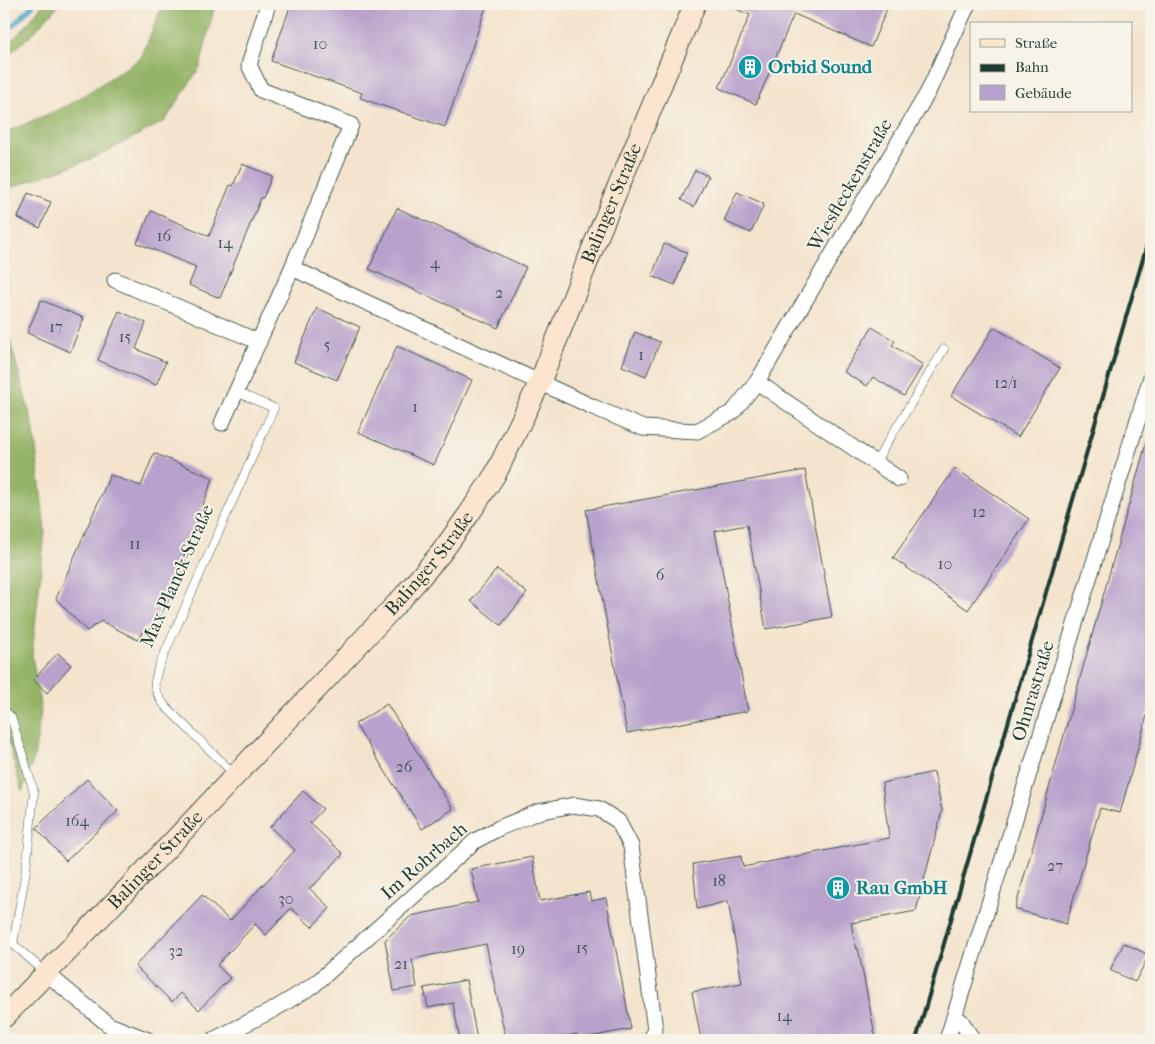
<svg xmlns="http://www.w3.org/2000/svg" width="1155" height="1044" font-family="'IM FELL French Canon',serif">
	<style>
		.forest { fill: #95b467; stroke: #5a784e }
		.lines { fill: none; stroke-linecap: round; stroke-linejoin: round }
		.stream { stroke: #4aa8c9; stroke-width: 5 }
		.building { fill: #b8a1cc }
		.lane-casing { stroke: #3f564b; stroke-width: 9 }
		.street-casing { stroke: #3f564b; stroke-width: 17 }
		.secondary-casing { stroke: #3f564b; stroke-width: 23 }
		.lane { stroke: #fff; stroke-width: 8 }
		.street { stroke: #fff; stroke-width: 15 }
		.secondary { stroke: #fbe5cf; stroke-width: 21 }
		.rail { stroke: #1f3d34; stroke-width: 4 }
		.labels { text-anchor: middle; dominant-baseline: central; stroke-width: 4; stroke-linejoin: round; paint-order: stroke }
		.number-label { font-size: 16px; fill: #45565a }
		.culture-label { font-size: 19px; font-weight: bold; fill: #0d838f; stroke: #f7f3e8; text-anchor: start }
		.street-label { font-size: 19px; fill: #1f3d34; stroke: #f7f3e8 }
	</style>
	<rect width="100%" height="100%" fill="#f7f3e8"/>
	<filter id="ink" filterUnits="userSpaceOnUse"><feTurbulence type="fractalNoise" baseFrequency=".02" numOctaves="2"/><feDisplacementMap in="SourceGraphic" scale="10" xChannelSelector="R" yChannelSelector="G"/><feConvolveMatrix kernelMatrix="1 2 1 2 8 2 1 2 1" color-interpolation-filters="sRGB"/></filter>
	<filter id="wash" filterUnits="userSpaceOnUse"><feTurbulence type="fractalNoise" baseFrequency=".0096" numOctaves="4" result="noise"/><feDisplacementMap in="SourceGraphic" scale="20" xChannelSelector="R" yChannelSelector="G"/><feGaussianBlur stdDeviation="1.12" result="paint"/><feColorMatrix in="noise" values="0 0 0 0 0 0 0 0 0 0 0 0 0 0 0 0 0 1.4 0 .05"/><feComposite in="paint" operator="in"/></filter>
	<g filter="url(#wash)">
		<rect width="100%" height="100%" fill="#f4e4cd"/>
		<g class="forest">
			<path d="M43 4H60L33 33 4 59V48L25 27Z"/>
			<path d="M163 4H215L200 67 165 121 94 158 10 188 6 326 34 430 45 531 32 655 41 711 34 758 22 792 4 725V133L69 105 141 58Z"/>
		</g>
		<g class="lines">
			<path class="stream" d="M4 34 34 4"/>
		</g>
		<g id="blocks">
			<g class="building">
				<path d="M291 4H487L445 127 360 98 362 93 271 61Z"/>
				<path d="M724 4H889L871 47 794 14 756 104 719 88 750 15Z"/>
				<path d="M242 164 272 176 263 198H261L220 298 189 285 196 267 137 243 151 211 209 236 230 185 233 186Z"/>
				<path d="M695 170 708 176 694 207 681 200Z"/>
				<path d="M737 192 764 204 751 233 724 221Z"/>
				<path d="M28 193 51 202 40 228 18 218Z"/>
				<path d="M397 208 526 267 498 328 369 269Z"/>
				<path d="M664 244 687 252 675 285 652 276Z"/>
				<path d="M41 300 84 318 70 352 27 333Z"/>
				<path d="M317 308 360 327 337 380 294 362Z"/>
				<path d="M119 311 146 323 136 349 166 362 156 385 98 360Z"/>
				<path d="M872 327 895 341 892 345 923 365 904 396 873 377 867 386 844 372Z"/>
				<path d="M994 327 1060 368 1018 437 951 396Z"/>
				<path d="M635 332 660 342 646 376 622 366Z"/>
				<path d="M397 346 472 380 434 465 358 432Z"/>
				<path d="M1147 440H1151V701L1120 813 1100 808 1066 924 1015 909Z"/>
				<path d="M154 453 213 478 156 632 145 627 138 640 101 621 87 631 56 599 110 475 141 486Z"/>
				<path d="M955 468 1029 519 968 610 893 558Z"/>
				<path d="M805 470 832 617 766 629 747 525 715 531 748 711 627 733 586 510Z"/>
				<path d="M497 569 527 593 501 625 471 601Z"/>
				<path d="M58 653 71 665 47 693 33 680Z"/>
				<path d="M387 704 453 809 422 829 355 724Z"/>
				<path d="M934 772 942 811 916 911 851 923 856 949 858 948 876 1040H708V1038L701 1039 692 992 742 983 728 901 697 909 693 864 741 856 743 867 889 838 882 783Z"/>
				<path d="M87 779 118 811 66 861 36 828Z"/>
				<path d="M303 791 323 809 310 823 343 854 316 883 309 888 330 908 312 927 291 908 266 935 255 924 217 965 230 978 199 1010 181 993 172 1002 135 966 202 895 230 921 295 850 270 827Z"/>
				<path d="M532 857 540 901 589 892 591 901 606 898 631 1029 578 1039 577 1034 544 1040H506L486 944 412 959 417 987 394 991 385 940 411 916 478 902 471 869Z"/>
				<path d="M1124 943 1149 955 1135 982 1110 970Z"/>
				<path d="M466 980 477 1039 460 1040 453 1003 428 1008 424 988Z"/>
			</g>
		</g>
	</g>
	<g filter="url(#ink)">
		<use href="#blocks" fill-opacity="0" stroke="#3f564b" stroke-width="1"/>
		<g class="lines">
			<g class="lane-casing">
				<g id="lane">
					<path d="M875 463 944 349"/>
					<path d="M4 710 11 717 34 792 26 870 13 944"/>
					<path d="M234 774 165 706C153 688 152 687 159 666L274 408 236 392"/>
					<path d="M4 945 13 944 46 973"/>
				</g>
			</g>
			<g class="street-casing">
				<g id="street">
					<path d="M268 4 249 65 261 90 351 125 292 268"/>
					<path d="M115 280 259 342"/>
					<path d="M757 382 899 479"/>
					<path d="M222 423 292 268 593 407 643 428 697 431 733 412 757 382 928 92 968 4"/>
					<path d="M46 973 109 1025 148 1040"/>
					<path d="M954 1017 961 1021 973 1040"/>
					<path d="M213 1040 273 1010 314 985 475 841 499 828 538 812 574 805 599 809 618 821 631 846 655 1030 651 1040"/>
					<path d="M947 1040 1151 377"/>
				</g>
			</g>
			<g class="secondary-casing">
				<g id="secondary">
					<path id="s1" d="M4 1017 170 845 403 597 441 553 469 514 496 473 540 382 594 245 695 4"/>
				</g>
			</g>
			<use href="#lane" class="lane"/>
			<use href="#street" class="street"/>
			<use href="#secondary" class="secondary"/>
			<path class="rail" d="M916 1040 1151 231"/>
		</g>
	</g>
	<defs>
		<g id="building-disc" transform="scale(1.25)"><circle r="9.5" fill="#0f9aa8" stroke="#f7f3e8"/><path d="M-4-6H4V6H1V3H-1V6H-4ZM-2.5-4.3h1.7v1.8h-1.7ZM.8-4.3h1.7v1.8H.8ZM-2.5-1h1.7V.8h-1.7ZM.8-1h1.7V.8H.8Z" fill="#fff"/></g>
	</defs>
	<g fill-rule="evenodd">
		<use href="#building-disc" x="750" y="67"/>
		<use href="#building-disc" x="838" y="888"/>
	</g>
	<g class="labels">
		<g class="number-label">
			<text x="320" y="43">10</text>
			<text x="164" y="235">16</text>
			<text x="225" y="242">14</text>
			<text x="435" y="262">4</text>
			<text x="499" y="292">2</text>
			<text x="56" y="326">17</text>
			<text x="125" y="336">15</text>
			<text x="327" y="344">5</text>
			<text x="641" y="354">1</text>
			<text x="1006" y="382">12/1</text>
			<text x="415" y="406">1</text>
			<text x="979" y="511">12</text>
			<text x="135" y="543">11</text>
			<text x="945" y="563">10</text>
			<text x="660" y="574">6</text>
			<text x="404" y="766">26</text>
			<text x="77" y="820">164</text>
			<text x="1055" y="865">27</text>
			<text x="719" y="880">18</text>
			<text x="286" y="898">30</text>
			<text x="582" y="947">15</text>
			<text x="518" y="948">19</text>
			<text x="176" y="950">32</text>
			<text x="401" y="963">21</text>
			<text x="784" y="1015">14</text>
		</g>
		<g class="culture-label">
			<text x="768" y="67">Orbid Sound</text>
			<text x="856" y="888">Rau GmbH</text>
		</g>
		<g class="street-label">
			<text transform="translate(850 185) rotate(-60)">Wiesfleckenstraße</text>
			<text stroke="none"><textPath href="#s1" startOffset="1028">Balinger Straße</textPath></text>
			<text stroke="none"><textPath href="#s1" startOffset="622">Balinger Straße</textPath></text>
			<text transform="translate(177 576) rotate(-66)">Max-Planck-Straße</text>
			<text transform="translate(1033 691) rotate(-73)">Ohnrastraße</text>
			<text stroke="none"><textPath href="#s1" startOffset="218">Balinger Straße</textPath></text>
			<text transform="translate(424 861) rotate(-41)">Im Rohrbach</text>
		</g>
	</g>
	<rect width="1155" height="1044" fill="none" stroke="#f7f3e8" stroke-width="20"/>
	<rect x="970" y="22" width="162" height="90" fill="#f7f3e8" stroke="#a1aaa0"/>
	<rect x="980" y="39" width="25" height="8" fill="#fbe5cf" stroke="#a1aaa0"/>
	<text x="1015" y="48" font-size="15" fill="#1f3d34">Straße</text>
	<rect x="980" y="64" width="25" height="8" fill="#1f3d34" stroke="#a1aaa0"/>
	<text x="1015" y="72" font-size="15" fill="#1f3d34">Bahn</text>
	<rect x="980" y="85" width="25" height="15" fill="#b8a1cc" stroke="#a1aaa0"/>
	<text x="1015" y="98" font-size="15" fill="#1f3d34">Gebäude</text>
</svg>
